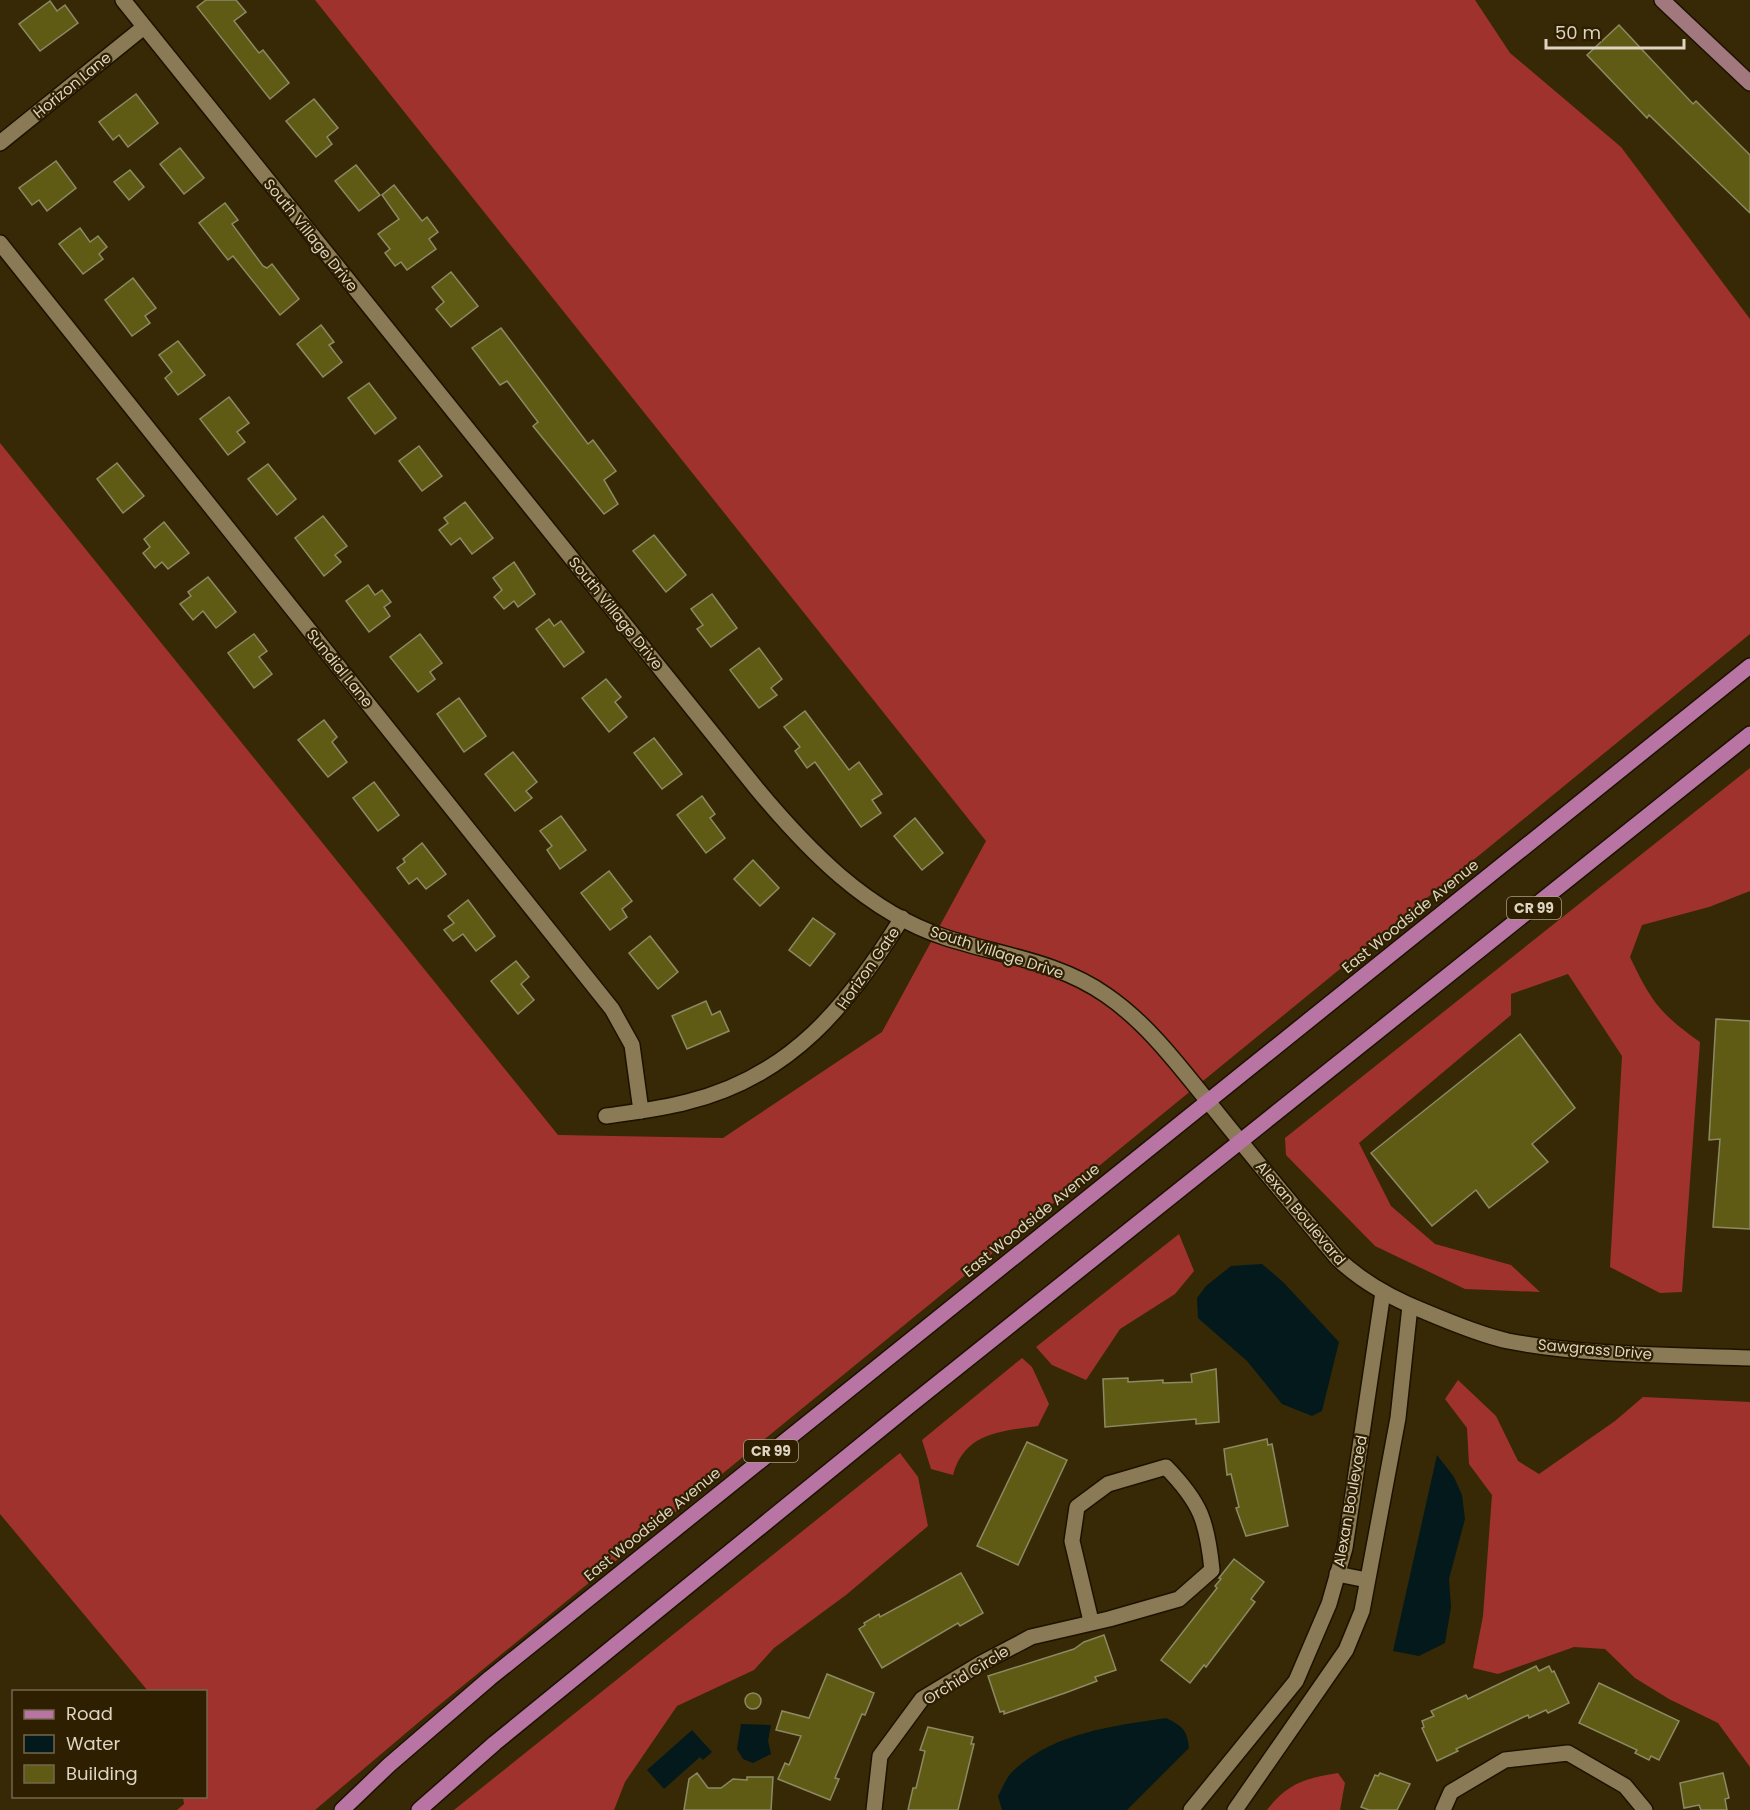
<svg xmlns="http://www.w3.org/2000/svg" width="1750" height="1810" font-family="Poppins,sans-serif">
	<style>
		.forest { fill: #a0322d }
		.water { fill: #03191c }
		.building { fill: #5f5b15; stroke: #8b8a64; stroke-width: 1.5 }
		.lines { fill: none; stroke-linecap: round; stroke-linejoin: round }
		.street-casing { stroke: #1c1200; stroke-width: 18 }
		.secondary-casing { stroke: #1c1200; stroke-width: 18 }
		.primary-casing { stroke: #1c1200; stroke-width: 18 }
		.street { stroke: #8a7a56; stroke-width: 15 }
		.secondary { stroke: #a1787d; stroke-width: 15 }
		.primary { stroke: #b875a4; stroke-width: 15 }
		.labels { text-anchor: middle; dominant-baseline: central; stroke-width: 4.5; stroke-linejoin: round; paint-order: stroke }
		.shield { fill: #2d1f00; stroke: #a89e87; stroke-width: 1.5 }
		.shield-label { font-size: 14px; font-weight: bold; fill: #ddd4c1 }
		.street-label { font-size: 15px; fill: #ddd4c1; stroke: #2d1f00 }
	</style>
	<rect width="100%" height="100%" fill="#372905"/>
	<g class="forest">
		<path d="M315 0H1475L1510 53 1621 147 1750 319V634L432 1711 315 1810H177L184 1804 183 1797 206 1796V1692L148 1691 0 1514V443L558 1135 723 1138 882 1032 986 841Z"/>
		<path d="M1750 768V891L1709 907 1642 925 1630 957C1651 1001 1660 1014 1700 1042L1682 1292 1660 1293 1610 1267 1622 1056 1568 974 1511 994V1015L1359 1143 1391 1206 1435 1244 1511 1265 1540 1292 1465 1289 1375 1246 1286 1155 1285 1138Z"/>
		<path d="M1179 1234 1194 1271 1175 1294 1120 1329 1086 1380 1052 1365 1036 1347Z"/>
		<path d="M1022 1358 1032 1367 1049 1404 1038 1426C1000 1431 964 1433 953 1475L931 1469 922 1440Z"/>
		<path d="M1458 1380 1496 1416 1518 1461 1539 1474 1615 1421 1643 1397 1750 1402V1767L1718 1723 1669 1699 1635 1678 1605 1649 1574 1647 1498 1674 1473 1668 1483 1616 1492 1495 1469 1464 1467 1428 1445 1399Z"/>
		<path d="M900 1453 918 1477 928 1526 846 1595 774 1648 754 1670 677 1706 625 1782 614 1810H454Z"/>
		<path d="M1338 1773 1345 1783 1340 1810H1267C1287 1783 1307 1778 1338 1773Z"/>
	</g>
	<g class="water">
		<path d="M1262 1264 1283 1282 1339 1342 1322 1411 1312 1416 1282 1404 1247 1361 1198 1318 1197 1298 1206 1286 1231 1266Z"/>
		<path d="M1437 1455 1454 1477 1462 1495 1465 1519 1449 1579 1451 1607 1445 1643 1419 1656 1393 1651Z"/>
		<path d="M1166 1718C1182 1726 1187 1729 1189 1748L1127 1810H1002L998 1796C1002 1789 1006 1778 1012 1772 1052 1733 1112 1726 1166 1718Z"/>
		<path d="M741 1724 771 1725 768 1741 771 1754 753 1763 743 1759 737 1749Z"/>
		<path d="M692 1730 712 1752 703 1760 700 1757 664 1789 647 1770Z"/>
	</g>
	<g class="building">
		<path d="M206 0H236L246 12 234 21 259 53 263 50 289 83 270 99 197 7Z"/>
		<path d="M50 1 57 11 65 5 78 23 40 51 19 24Z"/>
		<path d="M1619 25 1693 104 1696 101 1750 155V213L1649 115 1647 118 1587 55Z"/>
		<path d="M136 94 158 123 128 147 119 135 113 140 99 122Z"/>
		<path d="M314 99 338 128 327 137 332 144 316 157 286 121Z"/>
		<path d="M180 148 204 178 184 194 160 164Z"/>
		<path d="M56 161 76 188 47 211 39 200 32 205 19 188Z"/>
		<path d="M356 165 380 195 359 211 335 181Z"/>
		<path d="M130 170 144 187 129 200 114 182Z"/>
		<path d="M394 185 422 221 427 217 438 232 429 239 436 249 407 270 401 262 395 266 385 253 390 249 378 234 399 219 382 195Z"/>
		<path d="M225 203 238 220 232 224 263 266 267 268 272 264 299 299 280 315 233 256 228 260 199 223Z"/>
		<path d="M80 228 90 242 98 236 107 247 99 254 103 259 83 274 59 244Z"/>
		<path d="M451 272 478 306 451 327 436 309 444 302 432 287Z"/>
		<path d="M133 278 156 308 145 316 150 323 132 336 105 300Z"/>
		<path d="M321 325 334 342 329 345 342 362 323 377 297 344Z"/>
		<path d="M501 328 588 444 593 440 616 471 604 480 618 504 604 514 533 426 538 422 507 381 500 385 472 348Z"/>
		<path d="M178 341 205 375 178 395 165 378 172 372 159 355Z"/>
		<path d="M369 383 396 418 375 434 348 398Z"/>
		<path d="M229 397 249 423 237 432 245 442 228 455 200 419Z"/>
		<path d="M419 446 442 476 422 491 399 461Z"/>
		<path d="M117 463 144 496 123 513 97 479Z"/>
		<path d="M268 464 296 499 277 515 248 479Z"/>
		<path d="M465 502 493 538 472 554 460 538 451 545 439 530 448 523 444 518Z"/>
		<path d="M323 516 347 546 335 555 341 562 324 576 295 538Z"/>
		<path d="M164 522 189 553 168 569 162 562 155 568 143 553 150 547 144 539Z"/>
		<path d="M654 535 686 575 666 592 633 551Z"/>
		<path d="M514 562 535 594 518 607 514 601 504 609 494 597 502 590 493 578Z"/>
		<path d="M208 577 236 612 216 628 203 611 193 620 180 604 191 596 188 592Z"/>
		<path d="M368 585 375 595 382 590 391 602 384 607 390 616 369 632 346 601Z"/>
		<path d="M712 594 737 628 711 647 697 629 703 625 691 609Z"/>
		<path d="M549 619 554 626 561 621 584 652 564 667 536 629Z"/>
		<path d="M254 634 267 651 259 657 272 674 254 688 228 653Z"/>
		<path d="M420 634 442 663 430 672 435 679 418 692 390 657Z"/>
		<path d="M759 648 782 679 771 688 777 695 759 708 730 670Z"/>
		<path d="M606 679 621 697 615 702 627 717 609 732 582 698Z"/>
		<path d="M459 698 486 736 464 752 437 714Z"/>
		<path d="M805 711 849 770 859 762 882 794 872 800 881 813 861 827 815 762 807 768 795 751 800 747 784 727Z"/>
		<path d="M324 720 337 737 332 742 347 762 328 777 298 740Z"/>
		<path d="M654 738 682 774 662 789 634 753Z"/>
		<path d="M513 752 537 782 526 791 532 798 515 811 485 774Z"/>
		<path d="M374 782 399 815 378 831 353 798Z"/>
		<path d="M702 796 715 814 710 818 725 838 706 853 677 815Z"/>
		<path d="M561 816 586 850 560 869 547 850 552 846 540 831Z"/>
		<path d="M915 818 943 853 922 870 894 836Z"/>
		<path d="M422 843 446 874 426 889 417 878 409 884 397 868 405 862 403 859Z"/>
		<path d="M753 860 779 888 760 906 734 879Z"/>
		<path d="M609 871 632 901 622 909 627 917 610 930 581 893Z"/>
		<path d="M468 900 495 936 476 951 463 934 453 941 444 930 454 923 448 916Z"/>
		<path d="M813 918 835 934 810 966 789 950Z"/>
		<path d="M650 936 678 972 658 989 629 953Z"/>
		<path d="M516 961 529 977 521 984 534 1000 518 1014 491 981Z"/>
		<path d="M706 1001 712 1015 720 1011 729 1031 687 1049 672 1016Z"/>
		<path d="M1716 1019 1750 1021V1229L1713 1227 1720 1139 1709 1140Z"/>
		<path d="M1520 1034 1575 1108 1532 1144 1548 1162 1489 1208 1476 1190 1432 1226 1371 1153Z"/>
		<path d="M1216 1369 1219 1422 1196 1424V1419L1105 1427 1103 1379 1128 1378V1382L1163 1380V1383L1192 1382 1191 1374Z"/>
		<path d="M1267 1439 1268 1445 1272 1444 1288 1526 1246 1536 1236 1508 1239 1507 1231 1474 1227 1475 1224 1449Z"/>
		<path d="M1027 1442 1067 1460 1018 1565 977 1546Z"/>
		<path d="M1234 1559 1264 1582 1251 1599 1255 1602 1206 1667 1204 1665 1190 1683 1161 1660 1217 1588 1215 1586 1221 1579 1219 1578Z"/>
		<path d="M961 1573 983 1613 960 1626 958 1623 882 1668 859 1629 865 1625 864 1623 879 1614 880 1617Z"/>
		<path d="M1104 1635 1116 1670 1095 1677 1097 1681 1065 1693 1004 1714V1711L1000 1712 988 1676 1074 1649 1084 1642Z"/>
		<path d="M1536 1666 1539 1671 1549 1666 1552 1672 1554 1671 1569 1703 1548 1713 1546 1710 1529 1718 1528 1715 1456 1749 1458 1751 1437 1761 1422 1728 1424 1727 1422 1721 1434 1716 1431 1711 1466 1695 1468 1699Z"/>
		<path d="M827 1674 874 1693 865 1715 862 1714 835 1778 839 1779 830 1800 778 1779 785 1763 789 1765 801 1736 776 1730 782 1711 809 1718Z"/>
		<path d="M1599 1683 1679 1721 1659 1760 1651 1756 1649 1760 1635 1753 1637 1750 1579 1723Z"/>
		<circle cx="753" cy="1701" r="8"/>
		<path d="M928 1727 973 1737 971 1744H974L958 1810H908L913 1788H916L925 1751 920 1750Z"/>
		<path d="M697 1773 708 1788H721L733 1779 747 1780V1777H773L771 1810H684L689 1779Z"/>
		<path d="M1380 1773 1410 1784 1397 1810H1369L1361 1807 1375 1775 1378 1776Z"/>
		<path d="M1723 1773 1729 1798 1725 1799 1727 1810H1701L1699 1805 1684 1808 1680 1783Z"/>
	</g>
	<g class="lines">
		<g class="street-casing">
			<g id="street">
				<path d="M123 0 757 789C807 849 867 912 944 937 998 955 1058 961 1106 995 1150 1025 1182 1070 1215 1110 1255 1160 1296 1209 1337 1258 1363 1283 1393 1299 1426 1312 1452 1323 1481 1335 1508 1341 1587 1356 1670 1355 1750 1358"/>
				<path d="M0 143 144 27"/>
				<path d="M0 243 612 1009 632 1045 641 1111"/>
				<path d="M606 1116C633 1112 661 1109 687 1102 791 1077 849 1004 902 918"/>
				<path d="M1337 1574 1367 1580"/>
				<path d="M874 1810 880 1756 922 1699 980 1664 1031 1637 1109 1619 1179 1599 1212 1570C1207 1521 1201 1503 1166 1467L1108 1484 1077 1507 1072 1541 1091 1621"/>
				<path d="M1191 1810 1296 1681 1329 1604 1345 1548 1383 1292"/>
				<path d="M1235 1810 1346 1650 1362 1611 1398 1418 1410 1306"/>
				<path d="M1443 1810 1451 1792 1505 1760 1568 1753 1625 1786 1645 1810"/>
			</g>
		</g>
		<g class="secondary-casing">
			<path id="secondary" d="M1662 0 1750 83"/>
		</g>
		<g class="primary-casing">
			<g id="primary">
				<path d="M342 1810 389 1765 490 1678 1750 666"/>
				<path d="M419 1810 495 1743 908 1407 1750 734"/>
			</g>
		</g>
		<use href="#street" class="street"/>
		<use href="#secondary" class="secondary"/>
		<use href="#primary" class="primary"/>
	</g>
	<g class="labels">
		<g class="shield">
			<rect x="1507" y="897" width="54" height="22" rx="4.5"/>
			<rect x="744" y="1440" width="54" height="22" rx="4.5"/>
		</g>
		<g class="shield-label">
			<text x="1534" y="908">CR 99</text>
			<text x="771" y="1451">CR 99</text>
		</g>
		<g class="street-label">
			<text transform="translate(72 85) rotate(-39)">Horizon Lane</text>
			<text transform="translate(311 235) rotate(51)">South Village Drive</text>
			<text transform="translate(616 613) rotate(51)">South Village Drive</text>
			<text transform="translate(340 668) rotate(51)">Sundial Lane</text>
			<text transform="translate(1410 916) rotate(-39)">East Woodside Avenue</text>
			<text transform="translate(997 952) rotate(18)">South Village Drive</text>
			<text transform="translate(868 968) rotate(-55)">Horizon Gate</text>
			<text transform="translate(1301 1213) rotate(50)">Alexan Boulevard</text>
			<text transform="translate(1031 1220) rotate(-39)">East Woodside Avenue</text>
			<text transform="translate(1595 1349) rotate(5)">Sawgrass Drive</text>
			<text transform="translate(1350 1501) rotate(-80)">Alexan Boulevaed</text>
			<text transform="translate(652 1524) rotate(-39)">East Woodside Avenue</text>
			<text transform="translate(966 1675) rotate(-32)">Orchid Circle</text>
		</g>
	</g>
	<rect x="12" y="1690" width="195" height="108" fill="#2d1f00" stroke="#73674d" stroke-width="1.5"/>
	<rect x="24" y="1710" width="30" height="9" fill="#b875a4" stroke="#73674d" stroke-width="1.5"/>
	<text x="66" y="1720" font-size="18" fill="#ddd4c1">Road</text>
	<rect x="24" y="1735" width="30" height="18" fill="#03191c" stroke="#73674d" stroke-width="1.5"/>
	<text x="66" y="1750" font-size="18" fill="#ddd4c1">Water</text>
	<rect x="24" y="1765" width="30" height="18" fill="#5f5b15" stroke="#73674d" stroke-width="1.5"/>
	<text x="66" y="1780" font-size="18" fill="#ddd4c1">Building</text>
	<path d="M1546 39v9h138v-9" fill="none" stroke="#ddd4c1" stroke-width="3"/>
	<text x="1555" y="39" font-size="18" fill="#ddd4c1" stroke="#2d1f00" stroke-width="4.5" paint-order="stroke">50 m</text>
</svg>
